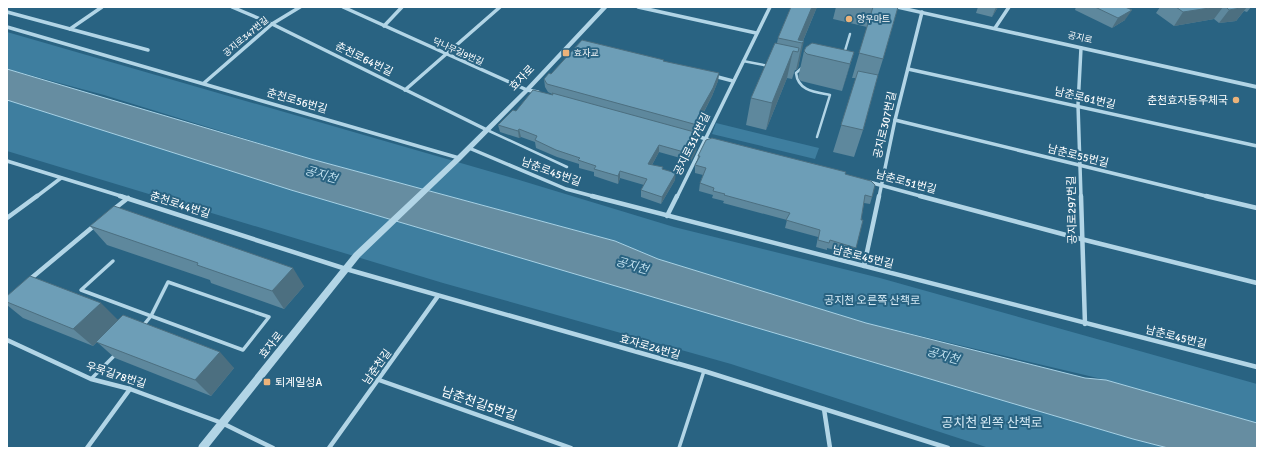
<svg xmlns="http://www.w3.org/2000/svg" width="1264" height="455" font-family="Signika,'Noto Sans KR',sans-serif">
	<style>
		.green { fill: #3e7e9f }
		.water { fill: #668da1; stroke: #a7d2e6 }
		.lines { fill: none; stroke-linecap: round; stroke-linejoin: round }
		.service-far1 { stroke: #b2d5e6; stroke-width: 2.5 }
		.service { stroke: #b2d5e6; stroke-width: 3.5 }
		.minor-far1 { stroke: #b2d5e6; stroke-width: 3.5 }
		.minor { stroke: #b2d5e6; stroke-width: 4.5 }
		.tertiary { fill: #b2d5e6; fill-rule: evenodd }
		.wall { fill: #5e889d }
		.shaded-wall { fill: #4c6f80 }
		.building { fill: #6d9eb7; stroke: #4c6f80 }
		.poi-dot { fill: #ecb37a; stroke: #296382; stroke-width: 1.5 }
		.labels { text-anchor: middle; dominant-baseline: central; stroke-width: 4; stroke-linejoin: round; paint-order: stroke }
		.far-poi-label { font-size: 9px; fill: #fff; stroke: #296382; text-anchor: start }
		.far-street-label { font-size: 9px; fill: #fff; stroke: #296382 }
		.street-label { font-size: 11px; fill: #fff; stroke: #296382 }
		.poi-label { font-size: 11px; fill: #fff; stroke: #296382; text-anchor: end }
		.park-label { font-size: 11px; fill: #d5eaf5; stroke: #296382 }
		.water-label { font-size: 12px; font-style: italic; fill: #bedeed; stroke: #296382 }
		.near-street-label { font-size: 13px; fill: #fff; stroke: #296382 }
		.near-park-label { font-size: 13px; fill: #d5eaf5; stroke: #296382 }
	</style>
	<rect width="100%" height="100%" fill="#296382"/>
	<g class="green">
		<path d="M7 32 516 179 674 227 880 278 1257 384V423L1106 380 866 323 658 259 615 241 311 159 104 95 7 69Z"/>
		<path d="M7 100 291 190 1133 439 1168 448H989L731 364 443 283 7 151Z"/>
		<path d="M716 123 819 148 815 159 712 134Z"/>
	</g>
	<path class="water" d="M7 69 311 159 615 241 658 259 866 323 1085 378 1106 380 1257 423V448H1168L1133 439 291 190 7 100Z"/>
	<g class="lines">
		<g class="service-far1">
			<path d="M844 54 850 34"/>
			<path d="M743 61 769 66"/>
			<path d="M804 66 796 73C798 91 815 92 830 95L817 137"/>
			<path d="M487 130 567 167"/>
		</g>
		<g class="service">
			<path d="M113 261 81 290 151 316"/>
			<path d="M168 282 269 317 243 350 151 316Z"/>
			<path d="M142 327 151 316"/>
			<path d="M91 379 115 355"/>
			<path d="M679 448 704 371"/>
		</g>
		<g class="minor-far1">
			<path d="M232 7 272 24 487 130"/>
			<path d="M343 7 527 90 538 92"/>
			<path d="M638 7 756 33"/>
			<path d="M7 12 148 50"/>
			<path d="M384 26 402 7"/>
			<path d="M7 27 459 158"/>
			<path d="M995 28 1009 7"/>
			<path d="M70 29 102 7"/>
			<path d="M908 69 1257 146"/>
			<path d="M714 76 733 81"/>
			<path d="M204 83 272 24 300 7"/>
			<path d="M405 90 500 7"/>
			<path d="M895 120 1210 197"/>
			<path d="M693 135 713 141"/>
			<path d="M469 148 566 189 596 197"/>
			<path d="M7 161 124 197"/>
			<path d="M869 182 924 197"/>
			<path d="M36 197 61 178"/>
			<path d="M677 197 770 7"/>
			<path d="M879 197 895 120 922 12"/>
			<path d="M1081 197 1078 105 1081 48"/>
		</g>
		<g class="minor">
			<path d="M120 196 346 269 704 371 948 448"/>
			<path d="M592 196 1257 367"/>
			<path d="M920 196 1081 239 1257 283"/>
			<path d="M1081 196 1085 324"/>
			<path d="M1206 196 1257 208"/>
			<path d="M114 209 128 198"/>
			<path d="M667 216 677 196"/>
			<path d="M7 218 37 196"/>
			<path d="M864 266 879 196"/>
			<path d="M29 280 95 225"/>
			<path d="M7 340 91 379 130 389 222 423 273 448"/>
			<path d="M379 380 571 448"/>
			<path d="M824 409 830 448"/>
			<path d="M87 448 130 389"/>
			<path d="M329 448 438 296"/>
		</g>
		<g class="tertiary">
			<path d="M602 7H608L529 91 461 160 360 257 208 448H198L199 445 354 253 457 156 525 89Z"/>
			<path d="M895 7H905L1257 85V89L898 9Z"/>
		</g>
	</g>
	<g class="wall">
		<path d="M791 7H817L803 41 798 68 796 70H795L792 79 787 78 766 130 746 125 751 98 777 43 778 38Z"/>
		<path d="M836 7H898L883 59 878 75 863 130 854 157 833 152 856 78H852L867 27 833 19Z"/>
		<path d="M978 7H998L992 17 976 13Z"/>
		<path d="M1076 7H1125V20L1112 28 1075 10Z"/>
		<path d="M1160 7H1251L1247 12 1244 11 1236 21 1219 23 1214 19 1174 26 1156 13Z"/>
		<path d="M804 51 854 52 842 91 801 81 798 78Z"/>
		<path d="M664 62 719 73 718 81 712 96 704 112 707 113 706 121 700 134H698L697 140 695 144H697L696 151 691 161 659 152 652 165 663 169 675 180 661 204 641 197V190L644 185 620 178 618 184 594 176V172L579 168V164L557 157 536 148 535 142 521 137 519 138 500 132 498 125 516 111 552 95V94L548 92 545 87 544 79 551 74Z"/>
		<path d="M698 156 845 174 872 197 870 204 864 203 856 248 853 255 827 248V250L816 247 818 237 785 228 787 220 723 203 724 201 712 198 713 195 699 191 700 183 703 175 695 173V165L697 161Z"/>
		<path d="M90 226 304 286 284 309 211 283 210 280 107 245Z"/>
		<path d="M7 296 118 320 234 368 211 396 115 358 97 342 93 346 23 318 7 305Z"/>
	</g>
	<g class="shaded-wall">
		<path d="M812 7H817L802 43 804 41 798 68 796 70 802 43 798 40Z"/>
		<path d="M996 7H998L992 17Z"/>
		<path d="M1216 7H1223L1214 19 1174 26 1183 12Z"/>
		<path d="M1247 7 1236 21 1219 23 1229 10Z"/>
		<path d="M1132 10 1125 20 1112 28 1118 18Z"/>
		<path d="M793 51 787 78 766 130 772 103Z"/>
		<path d="M854 52 846 79 842 91 850 64Z"/>
		<path d="M719 73 718 81 712 96 700 119V111Z"/>
		<path d="M707 113 706 121 700 134 701 126Z"/>
		<path d="M519 129 521 137 519 138 518 131Z"/>
		<path d="M698 133 697 140 692 152V145Z"/>
		<path d="M697 144 696 151 691 161V154Z"/>
		<path d="M659 145V152L648 172V164Z"/>
		<path d="M620 171V178L618 184V176Z"/>
		<path d="M676 173 675 180 661 204 662 197Z"/>
		<path d="M293 268 304 286 284 309 272 291Z"/>
		<path d="M101 303 119 321 93 346 73 329Z"/>
		<path d="M220 352 234 368 211 396 195 380Z"/>
	</g>
	<g class="building">
		<path d="M791 7H812L798 40 804 41 802 43 778 38Z"/>
		<path d="M873 7H898L883 59 859 53Z"/>
		<path d="M1095 7H1125L1132 10 1118 18Z"/>
		<path d="M1176 7H1216L1183 12Z"/>
		<path d="M1226 7H1246L1229 10Z"/>
		<path d="M582 40 664 60 663 61 719 73 713 88 700 111 707 113 701 126 547 84 544 79 549 73 551 74Z"/>
		<path d="M775 43 799 48 798 52 793 51 772 103 751 98Z"/>
		<path d="M812 43 854 52 850 64 807 54 804 51 806 47Z"/>
		<path d="M858 71 878 75 863 130 841 125Z"/>
		<path d="M533 90 553 95 552 93 698 133 692 145 697 144 691 154 659 145 648 164 663 167 662 169 676 173 662 197 641 190 647 179 620 171 618 176 594 169 596 166 578 160 580 158 556 150 535 140 537 136 519 129 518 131 498 125 513 110 516 111Z"/>
		<path d="M712 138 846 172 845 174 871 181 875 185 872 197 865 195 861 220H863L856 248 830 240 829 243 818 240 820 230 786 220 790 213 724 195 725 194 713 191 714 188 700 183 706 168 695 165 700 156H698L706 140Z"/>
		<path d="M114 206 293 268 272 291 197 265 198 263 90 226Z"/>
		<path d="M30 276 101 303 73 329 7 302V296Z"/>
		<path d="M123 315 220 352 195 380 96 342Z"/>
	</g>
	<g class="poi-dot">
		<circle cx="849" cy="19" r="4"/>
		<rect x="562" y="49" width="8" height="8" rx="2"/>
		<circle cx="1236" cy="100" r="4"/>
		<rect x="263" y="378" width="8" height="8" rx="2"/>
	</g>
	<g class="labels">
		<g class="far-poi-label">
			<text x="857" y="19">양우마트</text>
			<text x="574" y="53">효자교</text>
		</g>
		<g class="far-street-label">
			<text transform="translate(246 37) rotate(-40)">공지로347번길</text>
			<text transform="translate(1080 38) rotate(13)">공지로</text>
			<text transform="translate(458 52) rotate(24)">닥나무길9번길</text>
		</g>
		<g class="street-label">
			<text transform="translate(364 59) rotate(26)">춘천로64번길</text>
			<text transform="translate(522 78) rotate(-46)">효자로</text>
			<text transform="translate(1085 98) rotate(13)">남춘로61번길</text>
			<text transform="translate(297 101) rotate(16)">춘천로56번길</text>
			<text transform="translate(885 125) rotate(-77)">공지로307번길</text>
			<text transform="translate(692 144) rotate(-64)">공지로317번길</text>
			<text transform="translate(1078 156) rotate(14)">남춘로55번길</text>
			<text transform="translate(551 172) rotate(20)">남춘로45번길</text>
			<text transform="translate(906 182) rotate(15)">남춘로51번길</text>
			<text transform="translate(180 205) rotate(18)">춘천로44번길</text>
			<text transform="translate(1072 210) rotate(-91)">공지로297번길</text>
			<text transform="translate(863 257) rotate(14)">남춘로45번길</text>
			<text transform="translate(1176 337) rotate(14)">남춘로45번길</text>
			<text transform="translate(271 345) rotate(-51)">효자로</text>
			<text transform="translate(650 347) rotate(16)">효자로24번길</text>
			<text transform="translate(377 367) rotate(-54)">남춘천길</text>
			<text transform="translate(116 375) rotate(18)">우묵길78번길</text>
		</g>
		<g class="poi-label">
			<text x="1228" y="100">춘천효자동우체국</text>
			<text x="275" y="382" text-anchor="start">퇴계일성A</text>
		</g>
		<g class="park-label">
			<text x="872" y="300">공지천 오른쪽 산책로</text>
		</g>
		<g class="water-label">
			<text transform="translate(321 175) rotate(16)">공지천</text>
			<text transform="translate(632 266) rotate(16)">공지천</text>
			<text transform="translate(943 356) rotate(16)">공지천</text>
		</g>
		<g class="near-street-label">
			<text transform="translate(479 404) rotate(19)">남춘천길5번길</text>
		</g>
		<g class="near-park-label">
			<text x="992" y="423">공치천 왼쪽 산책로</text>
		</g>
	</g>
	<rect width="1264" height="455" fill="none" stroke="#ffffff" stroke-width="16"/>
</svg>
